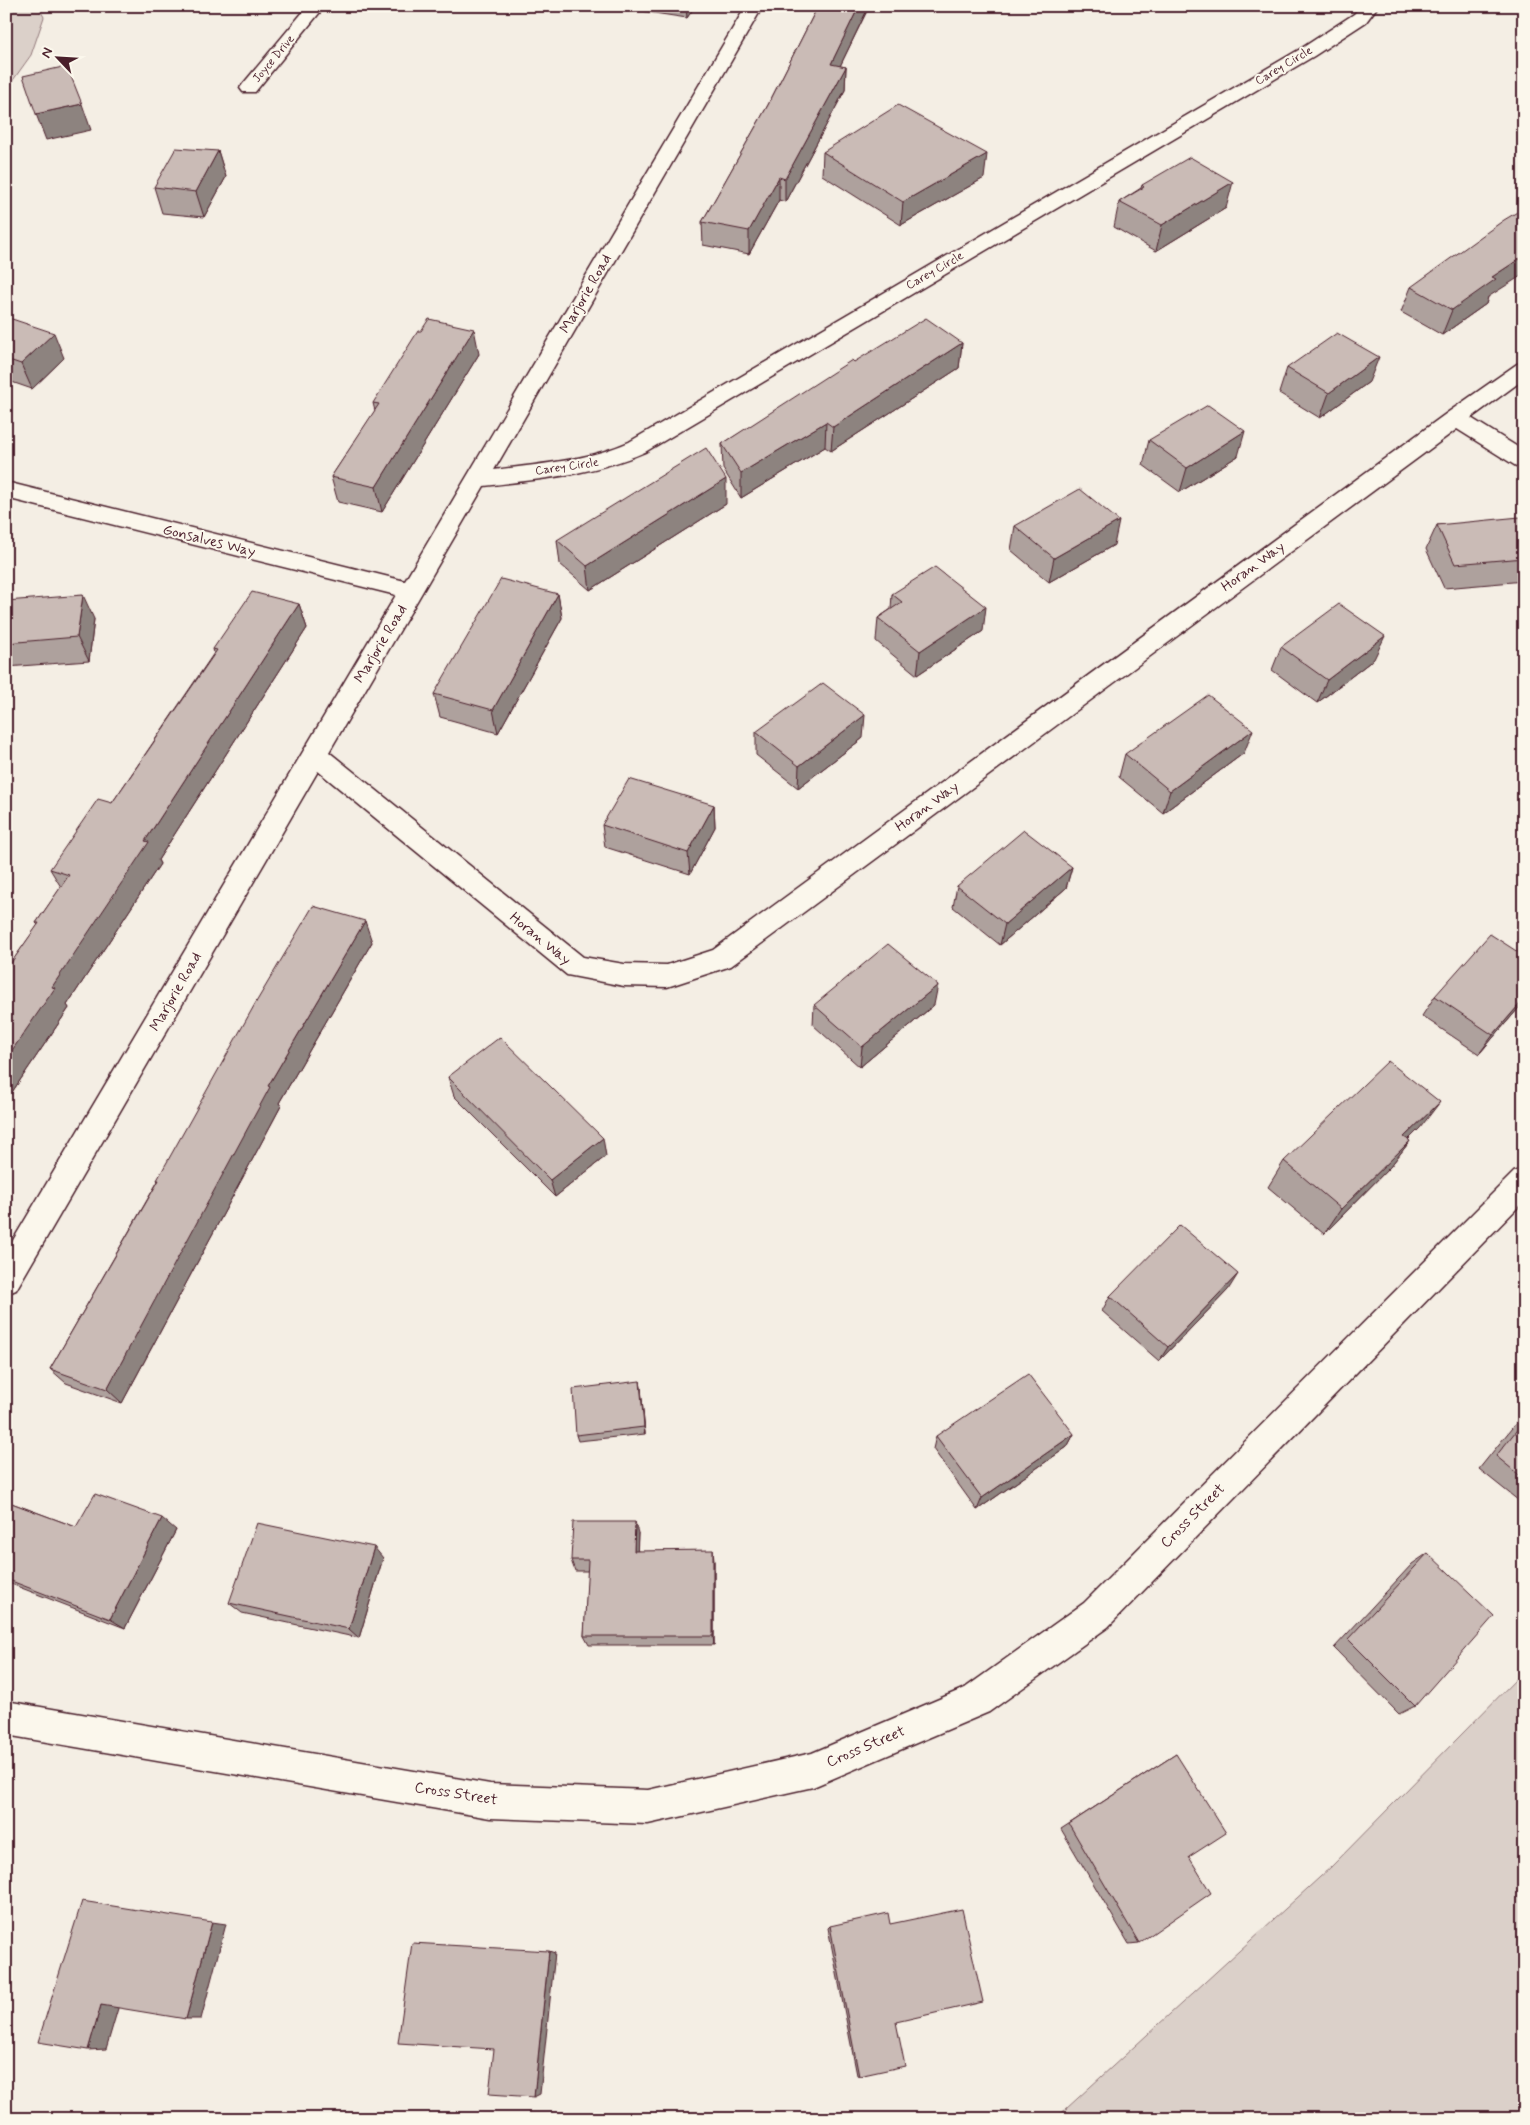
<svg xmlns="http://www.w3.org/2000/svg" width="1530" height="2125" font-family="Mynerve,sans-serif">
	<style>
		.green { fill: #dbd0c9; stroke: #92787a }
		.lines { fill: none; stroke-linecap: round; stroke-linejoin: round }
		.minor-casing { stroke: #4a1f2b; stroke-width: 3 }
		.minor { fill: #fbf7ec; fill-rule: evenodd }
		.wall { fill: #aea19d; stroke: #4a1f2b }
		.shaded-wall { fill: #8d837f; stroke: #4a1f2b }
		.building { fill: #cabbb6; stroke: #4a1f2b }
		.labels { text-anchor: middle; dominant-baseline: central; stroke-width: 4; stroke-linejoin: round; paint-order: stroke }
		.far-street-label { font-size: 12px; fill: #4a1f2b; stroke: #fbf7ec }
		.street-label { font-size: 15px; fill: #4a1f2b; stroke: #fbf7ec }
	</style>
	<rect width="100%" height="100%" fill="#f4eee4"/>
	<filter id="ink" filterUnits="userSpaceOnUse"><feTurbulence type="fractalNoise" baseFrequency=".02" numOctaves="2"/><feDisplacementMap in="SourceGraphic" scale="10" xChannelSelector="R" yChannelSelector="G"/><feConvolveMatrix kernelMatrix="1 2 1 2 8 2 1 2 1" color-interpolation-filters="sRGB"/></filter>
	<g filter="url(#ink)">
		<g class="green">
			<path d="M6 6H38L44 17 31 55 6 90Z"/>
			<path d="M1524 1671V2119H1055L1331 1867Z"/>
		</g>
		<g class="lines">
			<g class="minor-casing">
				<g id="minor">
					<path d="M308 6H325L255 92H243L240 88 243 84Z"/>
					<path d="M746 6H763L494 470C541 464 586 461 629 442L1302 48 1354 14 1361 6H1378L1366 22 1314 56 645 452C593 475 540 479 484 486L329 752 583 957 624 964 667 965 713 950 1447 413 1517 364 1524 362V379L1471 418 1524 451V468L1516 466 1457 429 731 966 667 987 624 986 567 975 318 771 16 1290 6 1294V1252L396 595 6 498V482L405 581Z"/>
					<path d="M1524 1168V1201L1108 1627 989 1712 813 1787 648 1824 490 1818 6 1735V1701L490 1784 648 1790 812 1753 965 1688 1084 1603 1514 1172Z"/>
				</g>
			</g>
			<use href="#minor" class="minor"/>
		</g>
		<g class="wall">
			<path d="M641 6H695L687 18 641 11Z"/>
			<path d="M818 6H883L882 9 869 7 840 66 846 67 845 90 785 202 779 200 749 254 703 245 702 222 768 105Z"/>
			<path d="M218 151 226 177 204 217 162 213 154 187Z"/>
			<path d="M823 152 984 178 901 225 822 175Z"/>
			<path d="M1142 185 1226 208 1156 251 1114 227 1119 202 1141 188Z"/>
			<path d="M1411 287 1488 297 1486 304 1442 335 1401 312Z"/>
			<path d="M6 317 64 358 32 389 6 380Z"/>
			<path d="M962 343 959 368 831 451 825 447 741 498 723 469 722 444 854 362Z"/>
			<path d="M479 354 382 512 338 502 331 477 375 411 373 403Z"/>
			<path d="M1287 368 1369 382 1320 418 1279 393Z"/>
			<path d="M1149 440 1238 456 1180 492 1143 465Z"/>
			<path d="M726 504 590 590 560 564 557 540Z"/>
			<path d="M1524 524V581L1444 588 1426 549 1437 525Z"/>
			<path d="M1015 526 1114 545 1049 582 1011 550Z"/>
			<path d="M558 594 562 618 498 733 440 717 434 694Z"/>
			<path d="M892 594 983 631 917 675 876 641 878 618 891 609Z"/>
			<path d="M6 601 94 619 89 661 6 667Z"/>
			<path d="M299 604 307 628 158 860 160 864 67 1005 69 1008 6 1101V970L38 925 36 923 61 887 50 869 112 803 214 653 213 649Z"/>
			<path d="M1281 647 1374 659 1317 703 1272 670Z"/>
			<path d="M756 732 863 738 798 788 756 755Z"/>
			<path d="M1244 753 1163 813 1119 777 1125 754Z"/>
			<path d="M714 805 715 827 690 874 605 847 602 825Z"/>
			<path d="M1072 867 1066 888 1000 945 953 907 957 886Z"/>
			<path d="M372 942 279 1103 281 1106 122 1403 66 1383 50 1369 158 1181 157 1180Z"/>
			<path d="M1524 956V1002L1479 1054 1422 1016 1435 996Z"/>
			<path d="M814 1005H934L860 1067 813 1025Z"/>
			<path d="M448 1077 606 1156 555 1197 454 1096Z"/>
			<path d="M1420 1128 1408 1140 1410 1141 1390 1167 1324 1234 1268 1187 1284 1161Z"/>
			<path d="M1228 1290 1159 1361 1102 1311 1110 1296Z"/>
			<path d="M640 1381 641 1388 645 1434 578 1441 576 1435Z"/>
			<path d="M1524 1413V1505L1479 1469Z"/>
			<path d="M1074 1434 1067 1447 977 1510 933 1449 936 1436Z"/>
			<path d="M6 1501 76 1527 176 1530 125 1628 6 1582Z"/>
			<path d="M638 1533 637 1551 714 1561V1645H589L584 1636 588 1571H575L571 1560Z"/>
			<path d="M1428 1553 1415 1706 1399 1714 1334 1648 1412 1564Z"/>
			<path d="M383 1558 359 1638 242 1613 229 1603Z"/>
			<path d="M1176 1754 1139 1943 1129 1944 1061 1829Z"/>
			<path d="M830 1926 896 2022 859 2076 857 2075 828 1928Z"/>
		</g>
		<g class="shaded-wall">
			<path d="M686 6H695L687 18Z"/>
			<path d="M859 6H869L830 87 831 64Z"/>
			<path d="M846 67 845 90 785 202V179Z"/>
			<path d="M82 104 91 130 46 140 36 114Z"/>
			<path d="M218 151 226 177 204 217 196 192Z"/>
			<path d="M987 154 984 178 901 225 903 202Z"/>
			<path d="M779 177V200L749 254V231Z"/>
			<path d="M1233 182 1226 208 1156 251 1162 225Z"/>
			<path d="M1524 256V274L1488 297 1486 304 1442 335 1452 310 1492 277Z"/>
			<path d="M474 329 479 354 382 512 376 487Z"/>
			<path d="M54 333 64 358 32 389 21 364Z"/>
			<path d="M962 343 959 368 831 451 833 427Z"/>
			<path d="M1379 357 1369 382 1320 418 1329 393Z"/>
			<path d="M826 422 825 447 741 498V473Z"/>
			<path d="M1245 431 1238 456 1180 492 1187 468Z"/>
			<path d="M726 479V504L590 590 587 566Z"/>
			<path d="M1119 521 1114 545 1049 582 1054 558Z"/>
			<path d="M558 594 562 618 498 733 493 710Z"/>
			<path d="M83 595 94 619 89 661 77 637Z"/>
			<path d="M299 604 307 628 158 860 160 864 67 1005 69 1008 6 1101V1059L145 841Z"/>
			<path d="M986 607 983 631 917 675 920 651Z"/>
			<path d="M1385 636 1374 659 1317 703 1327 680Z"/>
			<path d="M865 715 863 738 798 788 799 766Z"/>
			<path d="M1253 730 1244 753 1163 813 1170 791Z"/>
			<path d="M714 805 715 827 690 874 688 853Z"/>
			<path d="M1072 867 1066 888 1000 945 1005 924Z"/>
			<path d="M365 921 372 942 279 1103 281 1106 122 1403 107 1389 268 1086Z"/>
			<path d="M938 985 934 1005 860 1067 862 1047Z"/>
			<path d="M1524 999V1002L1479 1054 1493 1035Z"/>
			<path d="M1440 1102 1420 1128 1385 1163 1404 1137Z"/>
			<path d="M603 1138 606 1156 555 1197 550 1180Z"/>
			<path d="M1410 1141 1390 1167 1324 1234 1341 1209Z"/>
			<path d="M1238 1274 1228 1290 1159 1361 1168 1347Z"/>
			<path d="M640 1381 641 1388 645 1434 644 1427Z"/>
			<path d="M1074 1434 1067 1447 977 1510 982 1498Z"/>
			<path d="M162 1518 176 1530 125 1628 110 1619Z"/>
			<path d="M635 1522 638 1533 637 1561 634 1551Z"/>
			<path d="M374 1547 383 1558 359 1638 349 1629Z"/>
			<path d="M713 1550 714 1561V1645L713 1636Z"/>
			<path d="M212 1922 226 1924 201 2019H186Z"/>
			<path d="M549 1951 555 1953 540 2094 534 2097Z"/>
			<path d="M101 2005H119L106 2049 88 2050Z"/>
		</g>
		<g class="building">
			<path d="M818 6H859L831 64 846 67 785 179 779 177 749 231 702 222 768 105Z"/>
			<path d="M67 66 82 104 36 114 23 76Z"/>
			<path d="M898 105 987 154 903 202 823 152Z"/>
			<path d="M176 148 218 151 196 192 154 187Z"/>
			<path d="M1190 157 1233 182 1162 225 1119 202 1144 187 1142 185Z"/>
			<path d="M1524 208V256L1492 277 1496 279 1452 310 1411 287 1504 220Z"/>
			<path d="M6 317 54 333 21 364 6 359Z"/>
			<path d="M926 318 962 343 833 427 826 422 741 473 722 444 852 360 854 362Z"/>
			<path d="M429 319 474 329 376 487 331 477 379 404 373 403 418 331H421Z"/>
			<path d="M1337 333 1379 357 1329 393 1287 368Z"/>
			<path d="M1208 405 1245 431 1187 468 1149 440Z"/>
			<path d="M706 448 726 479 587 566 557 540Z"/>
			<path d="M1080 489 1119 521 1054 558 1015 526Z"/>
			<path d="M1520 517 1524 524V558L1455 564 1437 525Z"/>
			<path d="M935 567 986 607 920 651 878 618 902 602 892 594Z"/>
			<path d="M501 579 558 594 493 710 434 694Z"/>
			<path d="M252 592 299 604 145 841 149 842 52 987 55 988 6 1059V970L39 923H36L69 875 50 869 98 799 112 803 217 650 213 649Z"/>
			<path d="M83 595 77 637 6 643V601Z"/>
			<path d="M1339 604 1385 636 1327 680 1281 647Z"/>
			<path d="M823 683 865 715 799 766 756 732Z"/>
			<path d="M1208 695 1253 730 1170 791 1125 754Z"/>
			<path d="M629 779 714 805 688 853 602 825Z"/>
			<path d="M1024 830 1072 867 1005 924 957 886Z"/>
			<path d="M313 906 365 921 268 1086 270 1087 107 1389 50 1369 159 1180H157L255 1004Z"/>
			<path d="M1490 934 1524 956V999L1493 1035 1435 996Z"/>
			<path d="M888 944 938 985 862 1047 814 1005Z"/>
			<path d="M500 1037 603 1138 550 1180 448 1077Z"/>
			<path d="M1388 1061 1440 1102 1404 1137 1410 1141 1341 1209 1284 1161Z"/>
			<path d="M1180 1225 1238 1274 1168 1347 1110 1296Z"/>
			<path d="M1028 1374 1074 1434 982 1498 936 1436Z"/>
			<path d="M640 1381 644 1427 576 1435 573 1389Z"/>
			<path d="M1524 1421V1479L1496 1456Z"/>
			<path d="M95 1494 162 1518 110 1619 6 1579V1501L76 1527Z"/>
			<path d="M573 1522H635L634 1551 713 1550V1636H584L588 1560H571Z"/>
			<path d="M257 1523 374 1547 349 1629 229 1603Z"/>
			<path d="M1428 1553 1494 1616 1415 1706 1348 1639Z"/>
			<path d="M1176 1754 1226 1833 1189 1857 1211 1893 1139 1943 1069 1824Z"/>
			<path d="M82 1901 212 1922 186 2019 101 2005 88 2050 38 2042Z"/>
			<path d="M962 1909 983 2002 896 2022 905 2066 859 2076 830 1926 888 1913 890 1924Z"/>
			<path d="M412 1943 549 1951 534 2097 489 2094 494 2049 398 2043Z"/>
		</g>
	</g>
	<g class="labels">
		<g class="far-street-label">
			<text transform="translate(274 59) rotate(-50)">Joyce Drive</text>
			<text transform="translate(1284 66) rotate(-31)">Carey Circle</text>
			<text transform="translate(935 271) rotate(-30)">Carey Circle</text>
			<text transform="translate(567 467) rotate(-8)">Carey Circle</text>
		</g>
		<g class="street-label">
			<text transform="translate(586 294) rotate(-60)">Marjorie Road</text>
			<text transform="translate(209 541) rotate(14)">Gonsalves Way</text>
			<text transform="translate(1253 567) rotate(-36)">Horan Way</text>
			<text transform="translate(381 644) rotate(-59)">Marjorie Road</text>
			<text transform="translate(927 807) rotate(-36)">Horan Way</text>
			<text transform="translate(540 939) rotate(39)">Horan Way</text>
			<text transform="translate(176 992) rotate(-60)">Marjorie Road</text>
			<text transform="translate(1193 1516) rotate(-45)">Cross Street</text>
			<text transform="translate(866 1747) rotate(-23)">Cross Street</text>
			<text transform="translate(456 1794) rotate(9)">Cross Street</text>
		</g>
	</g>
	<rect width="1530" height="2125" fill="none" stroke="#fbf7ec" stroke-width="25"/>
	<rect x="12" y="12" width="1505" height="2100" fill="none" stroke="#4a1f2b" stroke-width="2" filter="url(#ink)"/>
	<g transform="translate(58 58) rotate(295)" stroke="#fbf7ec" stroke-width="4" paint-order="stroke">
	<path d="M0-4L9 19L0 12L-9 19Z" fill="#4a1f2b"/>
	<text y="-8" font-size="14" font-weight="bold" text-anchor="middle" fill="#4a1f2b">N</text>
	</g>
</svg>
